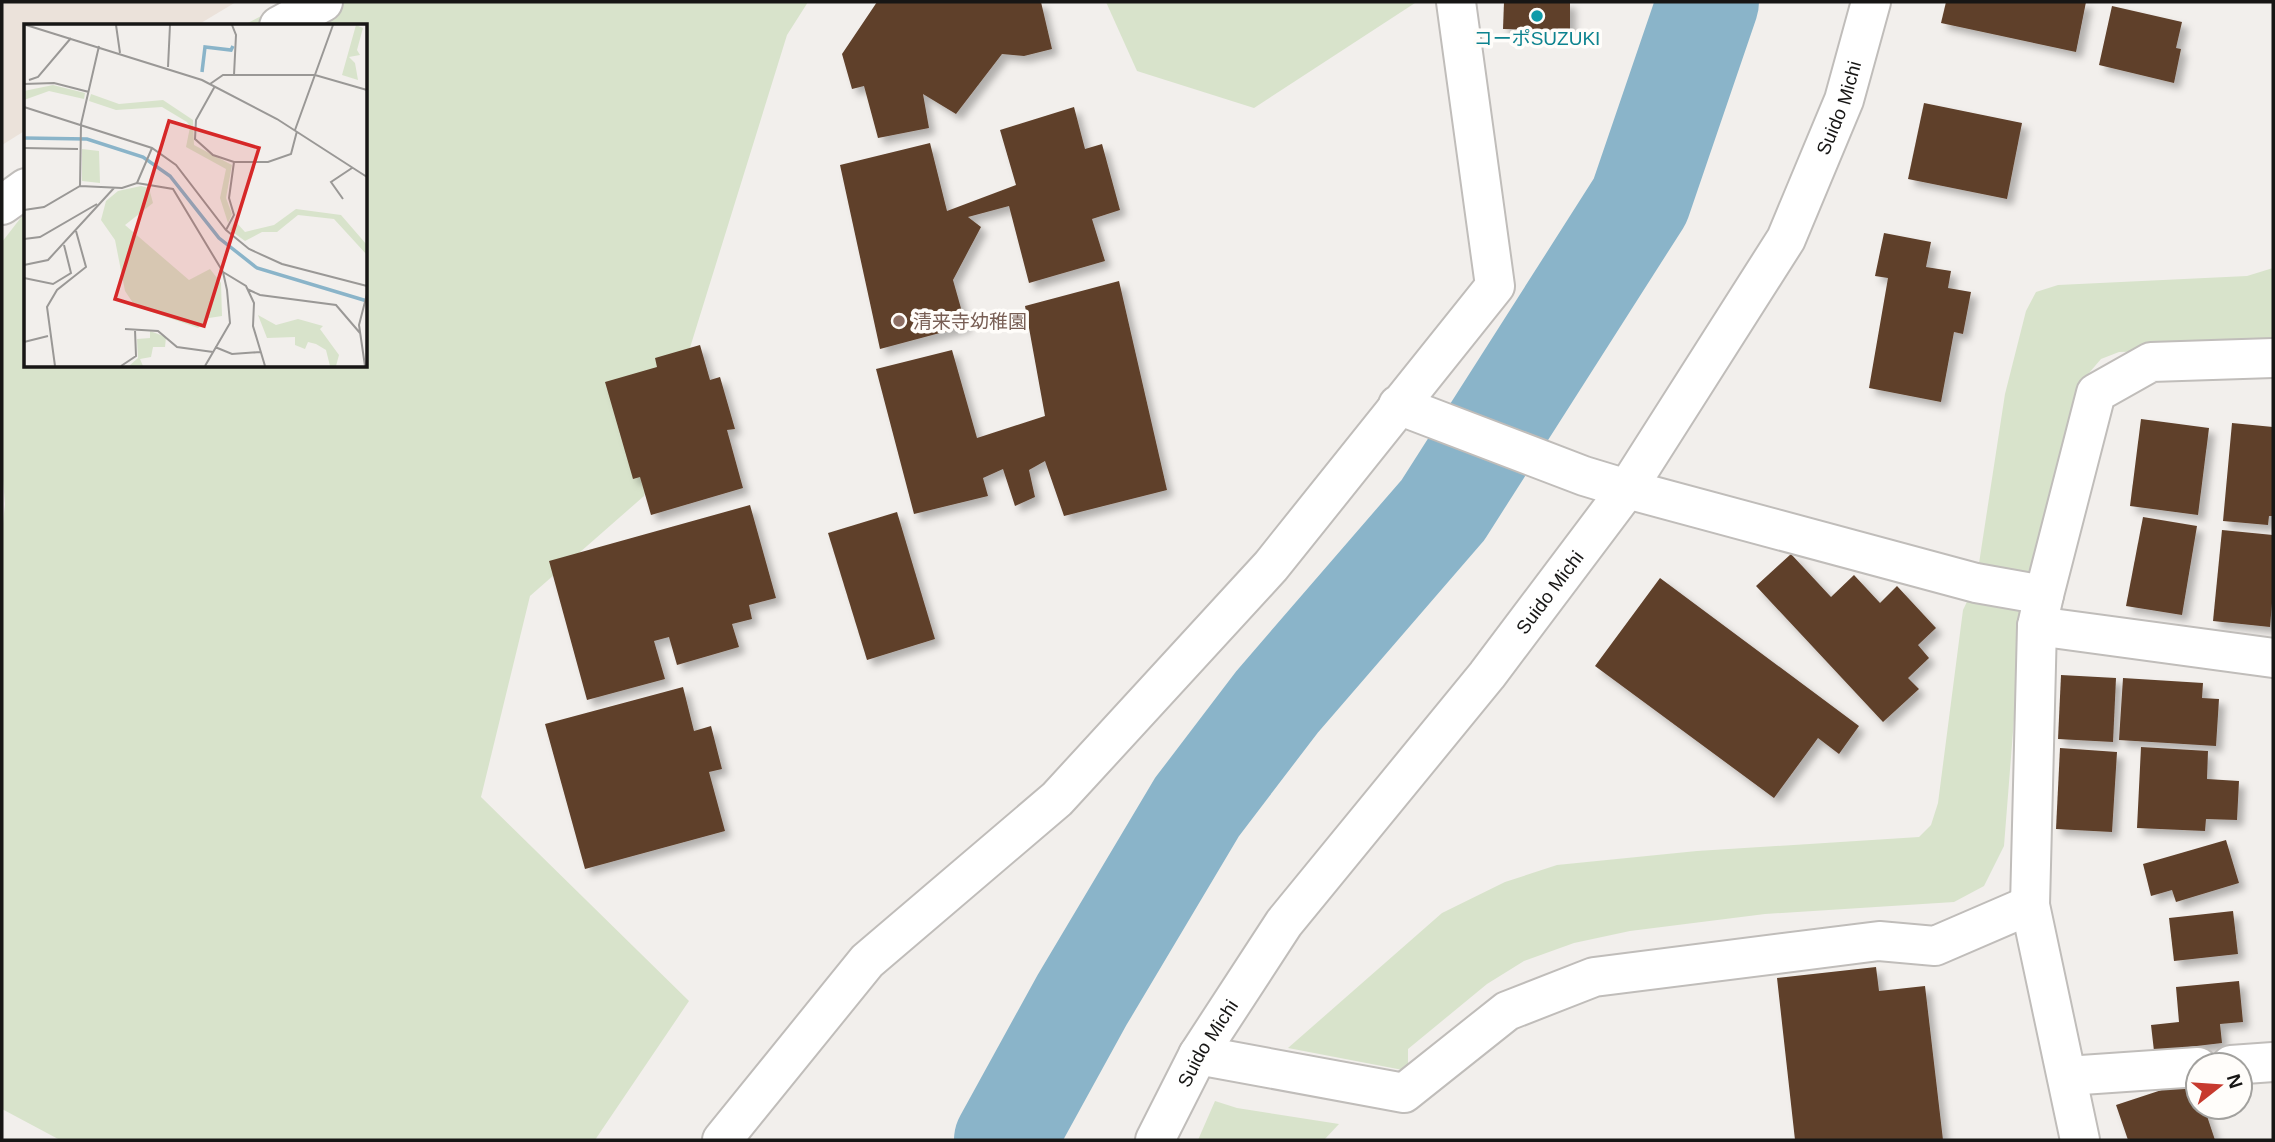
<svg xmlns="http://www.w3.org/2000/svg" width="2275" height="1142" font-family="Arial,'Noto Sans JP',sans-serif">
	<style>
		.built { fill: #ebe2da }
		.green { fill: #d8e3cb }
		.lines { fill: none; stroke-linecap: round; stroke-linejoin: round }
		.river { stroke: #8ab4c9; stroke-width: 102 }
		.building { fill: #5f402b; filter: url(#shadow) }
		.minor-casing { stroke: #c0bdba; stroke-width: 42 }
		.minor { stroke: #fff; stroke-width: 38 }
		.culture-dot { fill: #0f9aa8; stroke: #fffdfa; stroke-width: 2.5 }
		.education-dot { fill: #8d6e63; stroke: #fffdfa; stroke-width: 2.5 }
		.labels { text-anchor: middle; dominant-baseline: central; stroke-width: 7; stroke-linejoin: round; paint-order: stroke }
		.culture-label { font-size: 19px; fill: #0d838f; stroke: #fffdfa }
		.street-label { font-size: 19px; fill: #171615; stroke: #fffdfa }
		.education-label { font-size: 19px; fill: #785e54; stroke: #fffdfa; text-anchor: start }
		.inset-river { fill: none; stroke: #8ab4c9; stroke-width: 3.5 }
		.inset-road { fill: none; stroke: #9a9896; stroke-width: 2 }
		.view { fill: #d62828; fill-opacity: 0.15; stroke: #d62828; stroke-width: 3.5 }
		.inset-edge { fill: none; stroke: #171615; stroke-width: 3.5 }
	</style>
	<defs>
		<filter id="shadow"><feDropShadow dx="6" dy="6" stdDeviation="3.5" flood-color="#0004"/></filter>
	</defs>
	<rect width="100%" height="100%" fill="#f2efec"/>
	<path class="built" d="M2 2H236L196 26H26V130L2 145Z"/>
	<g class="green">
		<path d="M288 2H808L787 35 644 496 530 596 481 797 689 1001 595 1140H60L2 1109V533L5 504 2 468V242L26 211V366H366V26H242Z"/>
		<path d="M1106 2H1415V3L1254 108 1137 71Z"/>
		<path d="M2273 268V348L2119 352 2101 359 2083 380 2040 560 2024 592 2004 846 1984 886 1954 902 1765 914 1630 931 1574 943 1524 961 1487 984 1408 1049V1071L1288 1048 1442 913 1505 882 1557 865 1697 851 1919 837 1931 825 1938 803 1963 610 1976 583 2005 394 2026 311 2036 292 2058 285 2247 276Z"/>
		<path d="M1215 1101 1237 1108 1339 1124 1324 1140H1198Z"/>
	</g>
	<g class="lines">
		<path class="river" d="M1005 1140 1082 1000 1197 807 1277 702 1443 510 1640 201 1708 2"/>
	</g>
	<g class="building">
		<path d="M877 2H1041L1052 49 1024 56 1002 54 956 114 923 94 929 128 878 138 864 86 852 89 842 54Z"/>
		<path d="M1504 2H1570V30L1503 29Z"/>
		<path d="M1946 2H2086L2076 52 1941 23Z"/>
		<path d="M2112 6 2182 22 2176 48 2181 49 2174 83 2099 65Z"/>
		<path d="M1924 103 2022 123 2007 199 1908 179Z"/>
		<path d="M1074 107 1085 149 1102 144 1120 210 1092 219 1105 261 1029 283 1009 206 968 217 981 227 953 280 966 326 880 349 840 165 930 143 947 211 1016 185 1000 130Z"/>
		<path d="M1884 233 1931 242 1926 267 1951 271 1948 288 1971 292 1963 334 1954 332 1941 402 1869 388 1888 278 1875 276Z"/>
		<path d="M1119 281 1167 490 1064 516 1045 461 1029 470 1035 497 1015 506 1003 469 983 478 988 496 914 514 876 369 952 350 977 438 1045 416 1025 306Z"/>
		<path d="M700 345 710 380 720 377 735 429 727 430 743 488 651 515 640 477 633 479 605 382 657 367 655 358Z"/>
		<path d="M2141 419 2209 428 2198 515 2130 506Z"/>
		<path d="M2232 423 2273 427V516H2269L2268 525 2223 521Z"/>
		<path d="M750 505 776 598 749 605 752 619 732 624 739 647 677 665 669 637 654 641 665 679 587 700 549 561Z"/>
		<path d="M897 512 935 639 867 660 828 533Z"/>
		<path d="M2143 517 2197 526 2182 615 2126 606Z"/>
		<path d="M2222 530 2273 535V591L2270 627 2213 621Z"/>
		<path d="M1791 554 1831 597 1854 575 1880 603 1897 586 1936 628 1918 645 1929 658 1908 678 1919 689 1883 722 1756 586Z"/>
		<path d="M1660 578 1859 726 1839 754 1818 738 1774 798 1595 666Z"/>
		<path d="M2061 675 2116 678 2113 742 2058 739Z"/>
		<path d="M2123 678 2203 683 2202 698 2219 699 2216 746 2119 740Z"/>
		<path d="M683 687 694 731 711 726 722 769 709 772 725 831 585 869 545 724Z"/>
		<path d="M2141 747 2208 751 2207 779 2239 781 2237 820 2206 819 2205 831 2137 828Z"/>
		<path d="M2060 748 2117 752 2112 832 2056 829Z"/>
		<path d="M2226 840 2239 883 2176 902 2172 890 2151 896 2143 864Z"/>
		<path d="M2233 911 2238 954 2174 961 2169 918Z"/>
		<path d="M1876 967 1879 991 1925 986 1943 1140H1795L1777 978Z"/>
		<path d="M2239 981 2243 1022 2220 1024 2222 1043 2154 1051 2151 1025 2179 1022 2176 987Z"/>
		<path d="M2195 1079 2198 1089V1107H2204L2215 1140H2128L2116 1105Z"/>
	</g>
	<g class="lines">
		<g class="minor-casing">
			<g id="minor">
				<path d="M279 26 323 2"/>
				<path d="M2 205 26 188"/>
				<path d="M1398 405 1584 476 1627 489 1976 583 2044 595"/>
				<path d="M2037 626 2273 658"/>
				<path d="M1198 1055 1404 1093 1507 1011 1594 977 1879 941 1935 946 2030 905"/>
				<path d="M2231 1065 2273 1062"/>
				<path d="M2067 1076 2198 1067"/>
				<path d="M722 1140 867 961 1057 799 1271 566 1495 286 1456 2"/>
				<path id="s1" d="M1155 1140 1198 1055 1284 923 1487 675 1627 489 1786 239 1844 100 1871 2"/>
				<path d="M2080 1140 2030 905 2037 626 2044 595 2096 393 2151 362 2273 358"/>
			</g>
		</g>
		<use href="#minor" class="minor"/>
	</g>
	<circle class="culture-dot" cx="1537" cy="16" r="7"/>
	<circle class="education-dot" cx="899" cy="321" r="7"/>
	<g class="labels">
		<g class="culture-label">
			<text x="1537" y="38">コーポSUZUKI</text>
		</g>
		<g class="street-label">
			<text stroke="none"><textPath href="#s1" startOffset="1244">Suido Michi</textPath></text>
			<text stroke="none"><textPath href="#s1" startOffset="677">Suido Michi</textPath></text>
			<text stroke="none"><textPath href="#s1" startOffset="110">Suido Michi</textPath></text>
		</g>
		<g class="education-label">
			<text x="913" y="321">清来寺幼稚園</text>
		</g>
	</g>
	<g transform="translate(24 24)">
		<rect width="343" height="343" fill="#f2efec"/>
		<path d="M332 1 339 4 333 26 336 31 325 33 331 39 334 56 318 51ZM29 61 61 69 60 75 25 67 0 76V67ZM67 70 95 80 139 76 169 96 170 121 208 141 202 174 208 190 204 199 196 174 202 145 162 123 166 103 163 98 138 83 92 86 65 77ZM58 125 75 127 76 159 58 157ZM117 162 125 164 129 179 101 201 165 256 186 245 197 259 198 292 185 294 174 304 111 282 101 267 91 216 77 196 82 177 94 167ZM272 185 317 191 343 221V231L310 195 274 191 253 208H238L221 217 206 206 211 197 221 208 250 201ZM234 291 252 301 274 295 299 302 296 305 315 331 312 342H306L302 326 292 320 284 318 281 325 271 321V313L243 314ZM126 307 142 313 141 323H129L127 333 116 335 119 342H105L114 334 113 315 126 314Z" fill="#d8e3cb"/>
		<path class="inset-river" d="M178 48 181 23 207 26 209 22M0 114 63 115 119 133 146 152 195 214 233 244 343 277"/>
		<path class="inset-road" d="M2 1 178 56 253 95 343 153M92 1 96 29M208 1 212 11 210 51M144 43 146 1M5 56 14 53 47 14M0 60 30 59 65 68M186 60 199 51H291L343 66M191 62 172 96 171 115 189 131 210 138H244L267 130 273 107M0 83 128 124 152 141 202 206 225 225 258 240 343 262M271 106 309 1M0 124 54 125M113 159 128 124M56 162 57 100 75 22M319 175 307 158 328 144M0 186 20 183 56 162 98 164 113 159 149 165 199 248 203 266 206 299 181 342M202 206 210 191 205 174 210 138M0 215 16 213 73 180M0 241 24 236 90 164M199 248 222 262 230 279 229 302 241 342M0 254 29 260 47 249 40 221M223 265 236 271 312 281 336 309M101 305 134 307 153 323 189 328M0 318 24 312M191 323 208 330 236 328M31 342 23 283 33 266 62 243 52 207M97 342 112 332 111 306M341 342 335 301 343 270"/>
		<path class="view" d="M145 97 235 124 180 302 91 275Z"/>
		<rect width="343" height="343" class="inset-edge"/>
	</g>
	<rect width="2275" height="1142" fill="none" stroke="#171615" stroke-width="7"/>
	<g transform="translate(2219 1086) rotate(73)"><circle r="33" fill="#fffdfa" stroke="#a2a19e" stroke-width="2"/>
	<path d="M0-5L12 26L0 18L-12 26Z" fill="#c73a2e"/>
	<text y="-10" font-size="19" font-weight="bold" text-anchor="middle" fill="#171615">N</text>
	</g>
</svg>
